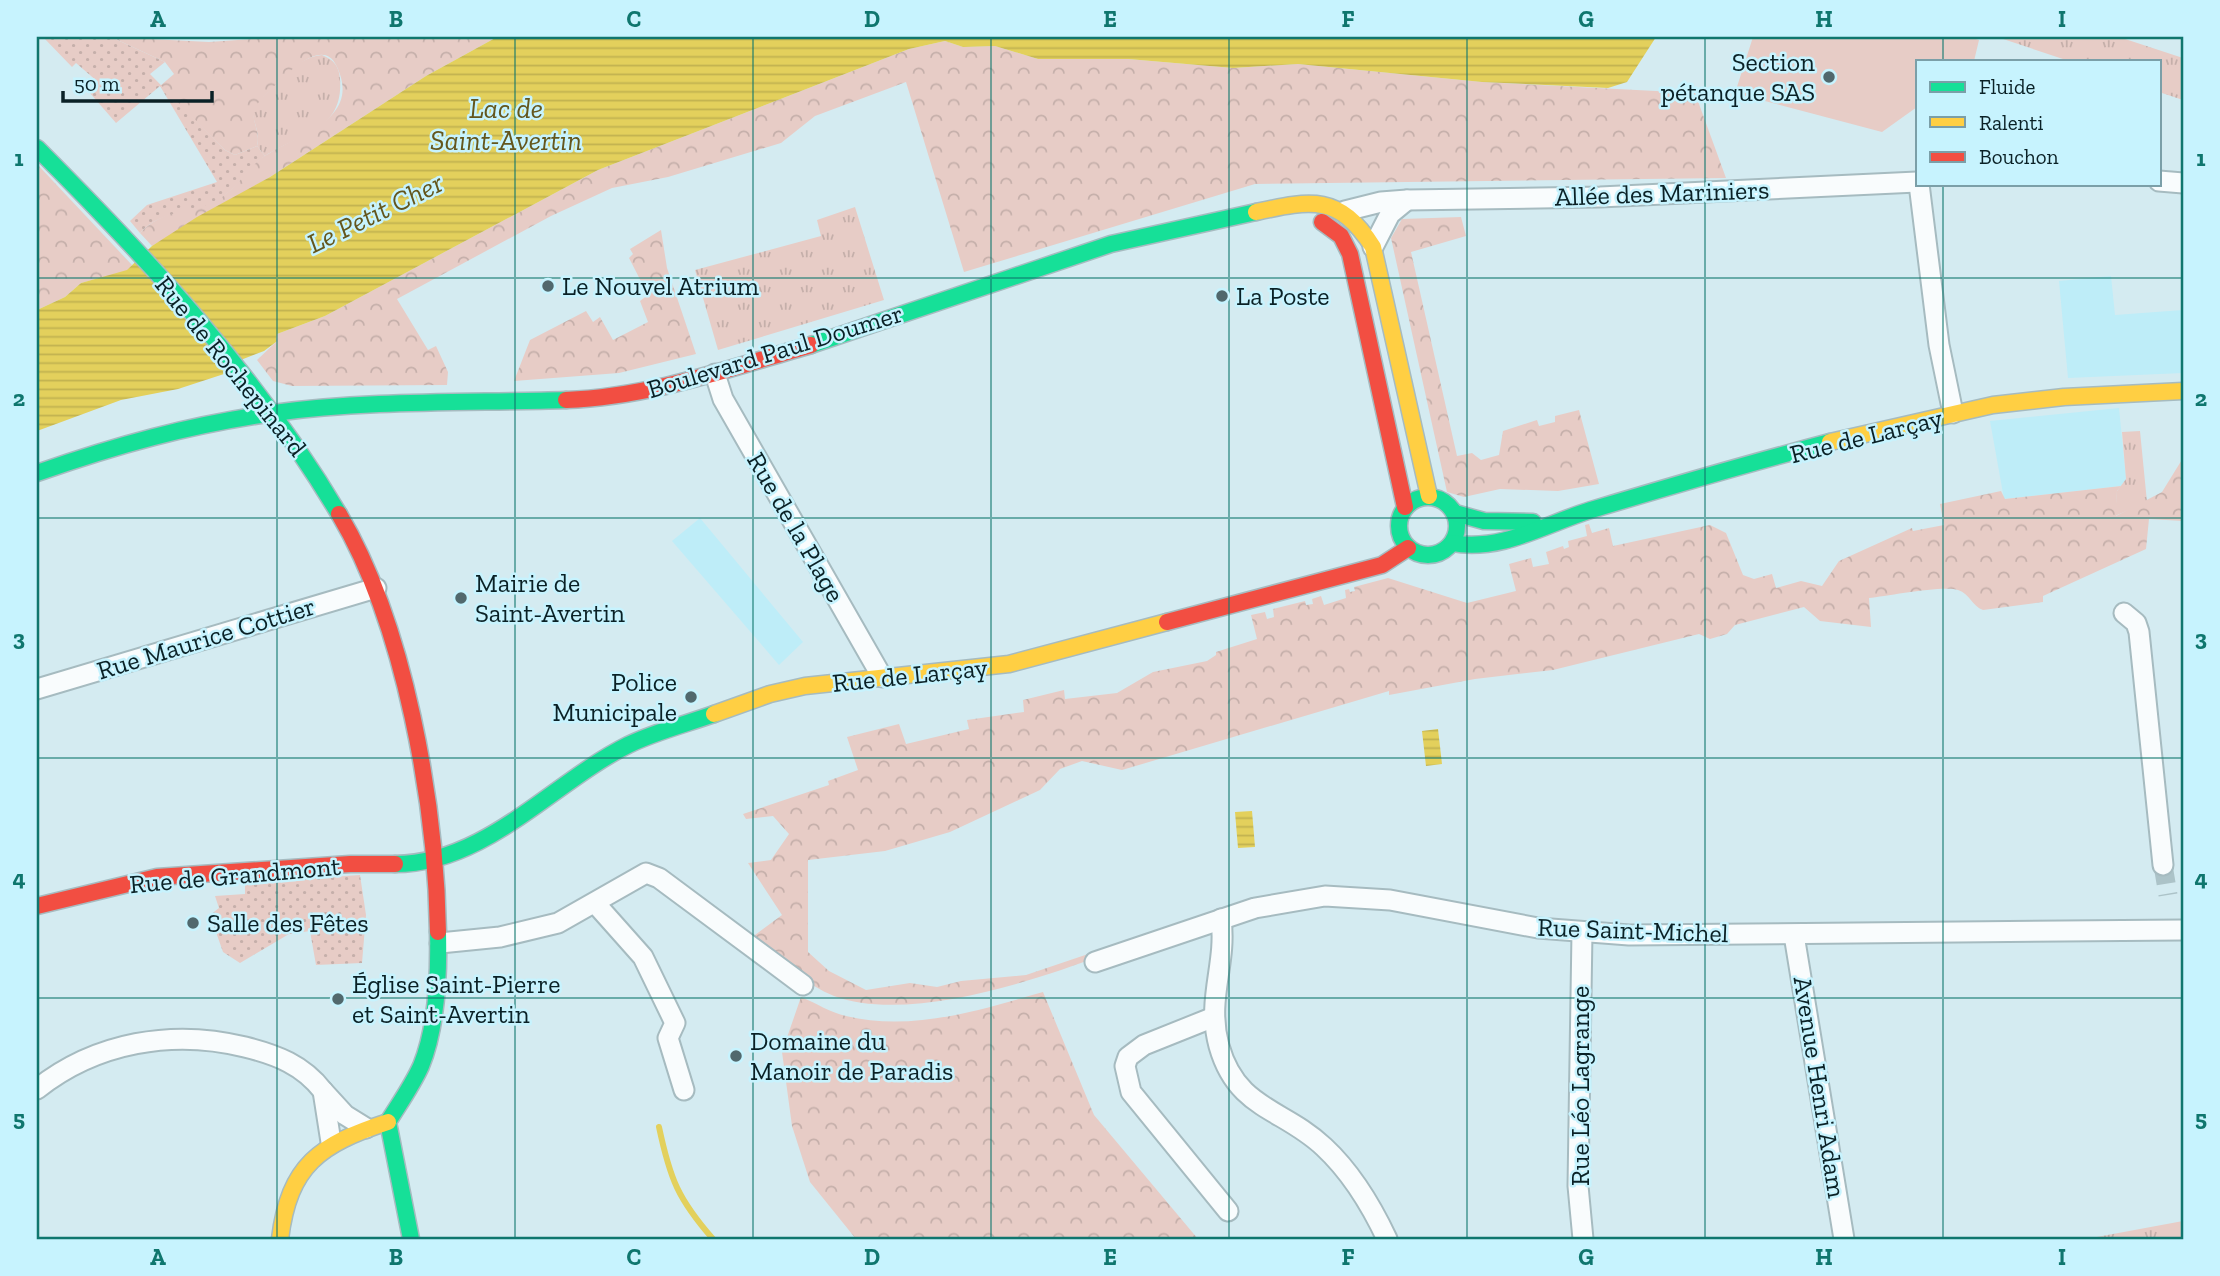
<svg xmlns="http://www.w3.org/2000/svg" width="2220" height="1276" font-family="'Zilla Slab',serif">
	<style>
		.built { fill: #beedf8 }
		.grass { fill: url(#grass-tufts) }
		.forest { fill: url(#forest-crowns) }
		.garden { fill: url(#garden-dots) }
		.pitch { fill: #e7ccc6 }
		.water { fill: url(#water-rules) }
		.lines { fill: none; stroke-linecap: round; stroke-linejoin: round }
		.stream { stroke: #e3d05c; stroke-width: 6 }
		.street-tunnel { stroke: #acc3c8; stroke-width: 19; stroke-dasharray: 19 10; stroke-linecap: butt }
		.street-casing { stroke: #a6bbc0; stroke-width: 23 }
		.fast-casing { stroke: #a6bbc0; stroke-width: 19 }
		.slow-casing { stroke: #a6bbc0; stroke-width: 19 }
		.jam-casing { stroke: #a6bbc0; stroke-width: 19 }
		.street { stroke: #f9fcfd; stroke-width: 19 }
		.fast { stroke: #16e098; stroke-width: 16 }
		.slow { stroke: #ffcf43; stroke-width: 16 }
		.jam { stroke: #f24e42; stroke-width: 16 }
		.grid { fill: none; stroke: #0f766e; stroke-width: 2; stroke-opacity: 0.55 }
		.poi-dot { fill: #51686d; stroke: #c7f3fe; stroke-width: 2.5 }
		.labels { text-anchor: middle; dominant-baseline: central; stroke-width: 5; stroke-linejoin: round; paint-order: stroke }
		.poi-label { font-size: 26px; fill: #0a2126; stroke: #c7f3fe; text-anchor: start }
		.street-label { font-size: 26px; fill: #0a2126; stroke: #c7f3fe }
		.water-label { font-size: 28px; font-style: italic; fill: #64561c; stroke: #c7f3fe }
		.neatline { fill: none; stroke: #0f766e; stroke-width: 2.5 }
		.grid-label { font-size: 23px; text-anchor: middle; font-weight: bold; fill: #0f766e }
	</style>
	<defs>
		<pattern id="grass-tufts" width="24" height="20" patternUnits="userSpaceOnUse" patternTransform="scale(1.75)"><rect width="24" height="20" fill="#e7ccc6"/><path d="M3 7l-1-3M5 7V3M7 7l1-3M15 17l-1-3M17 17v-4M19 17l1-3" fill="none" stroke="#c5afaa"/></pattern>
		<pattern id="forest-crowns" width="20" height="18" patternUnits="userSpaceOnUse" patternTransform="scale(1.75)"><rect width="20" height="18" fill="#e7ccc6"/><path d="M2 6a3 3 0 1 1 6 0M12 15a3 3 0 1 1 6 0" fill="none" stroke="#c5afaa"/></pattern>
		<pattern id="garden-dots" width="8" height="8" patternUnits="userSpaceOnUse" patternTransform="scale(1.75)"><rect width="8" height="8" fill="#e7ccc6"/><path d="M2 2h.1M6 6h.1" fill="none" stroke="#c5afaa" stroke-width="1.8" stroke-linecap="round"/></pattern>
		<pattern id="water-rules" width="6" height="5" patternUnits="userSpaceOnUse" patternTransform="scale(1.75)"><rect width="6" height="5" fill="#e3d05c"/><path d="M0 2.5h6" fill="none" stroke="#c1b250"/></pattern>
	</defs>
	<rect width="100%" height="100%" fill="#d4ebf1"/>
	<g class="built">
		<path d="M2111 276 2115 315 2183 310V373L2068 378 2059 281Z"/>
		<path d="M2119 408 2126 479 2121 486 2004 499 1990 421Z"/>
		<path d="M700 518 803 642 779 665 672 541Z"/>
	</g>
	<g class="grass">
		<path d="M1997 37H2119L2183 58V100L2159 92V61H2069Z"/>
		<path d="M322 55C334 60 339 66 340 79 344 131 299 134 265 156L257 146C261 131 251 121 253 107 273 89 294 57 322 55Z"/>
		<path d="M855 207 884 300 718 350 695 270 821 236 817 220Z"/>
		<path d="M2140 431 2147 502 2115 516 2117 491 2126 479 2122 432Z"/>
		<path d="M2183 1221V1239H2086Z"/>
	</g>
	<g class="forest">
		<path d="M111 37 209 42 282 37H497L426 76 270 177 152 246 140 233C161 210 194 210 221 197 235 190 246 169 259 160 291 136 365 122 336 65 319 30 268 94 254 107 251 122 261 131 257 146L235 155 225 150 160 86 174 74 165 62Z"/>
		<path d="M945 41 963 47 995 46 1038 59H1128L1233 68 1298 64 1482 82 1695 93 1726 178 1255 184 964 272 906 82 815 116 781 143 668 177 612 188 551 216 397 299 428 350 436 346 448 372 447 385 292 386 273 381 257 360 276 342 277 334 325 316 598 170 909 49Z"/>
		<path d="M37 164 132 265 127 271 81 283 65 297 37 310Z"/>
		<path d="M1461 217 1466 236 1411 252 1457 456 1472 453 1481 460 1499 455 1503 431 1537 420 1539 426 1555 422V416L1579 410 1599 484 1558 491 1500 489 1464 497 1447 492 1391 238 1402 219Z"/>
		<path d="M661 230 667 268 696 354 619 373 514 381 530 340 586 311 593 322 600 317 613 340 648 322 640 301 648 295 629 258 633 254 630 249Z"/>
		<path d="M2183 458V521L2149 519 2146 549 2043 596V602L1983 610C1972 606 1970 594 1958 590 1944 585 1887 596 1869 598L1871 627 1820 621 1804 607 1735 625 1727 634 1710 639 1699 634 1553 670 1475 679 1389 695V691L1122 770 1082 761 1060 769 1040 790 950 832 885 851 808 860V952L829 971 866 990 910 983 937 987 961 981 1026 975 1100 950V956C1031 982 906 1023 834 996 804 984 776 957 751 938L782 915 748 863 771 860 789 834 773 816 746 819 743 814 829 785 828 781 858 770 847 737 899 724 906 744 969 729 967 720 1024 712 1023 700 1064 690 1065 699 1117 693 1153 672 1207 661 1216 655V652L1257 639 1251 615 1265 612 1267 619 1274 617 1273 609 1305 601 1306 605 1313 604 1312 599 1321 596 1324 605 1346 598 1345 590 1349 589 1350 592 1355 591 1354 587 1388 578 1467 603 1516 591 1509 564 1531 558 1533 567 1549 564 1546 552 1563 546 1564 549 1569 547 1568 541 1587 536 1585 525 1589 524 1592 533 1609 528 1613 546 1710 525 1726 533 1743 575 1754 579 1772 574 1776 588 1801 581 1822 586 1839 561 1912 528 1913 531 1944 525 1940 504 2001 491 2005 499 2121 486 2117 491 2116 516 2162 492Z"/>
		<path d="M1043 992 1094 1115 1198 1239H856L810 1182 792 1126 782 1052 801 997C816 1003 831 1013 846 1016 912 1032 980 1010 1043 992Z"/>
	</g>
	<g class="garden">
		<path d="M43 37H111L165 62 150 74 225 150 235 155 257 146 265 156C249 166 240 184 225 195 199 215 163 207 140 233L130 221 147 205 217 182 160 86 116 123 89 92 98 82 76 63 72 67Z"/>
		<path d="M360 875 366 915 362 963 316 965 310 931 289 934 240 963 223 952 210 915 219 908 215 896 245 894V883Z"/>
	</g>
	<path class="pitch" d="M1753 37H1969L1979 40 1974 61H1917V107L1882 132 1735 93Z"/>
	<g class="water">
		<path d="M497 37H1656L1627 82 1608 88 1482 82 1298 64 1233 68 1128 59H1038L995 46 963 47 945 41 909 49 598 170 325 316 277 334 276 342 264 351 233 363 224 374 178 389 121 400 37 431V310L65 297 81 283 127 270 152 246 197 217 270 177 426 76Z"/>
		<path d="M1438 729 1442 764 1426 766 1422 731Z"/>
		<path d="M1252 811 1255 847 1238 848 1235 812Z"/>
	</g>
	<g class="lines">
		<path class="stream" d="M659 1127C670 1179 678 1199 713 1239"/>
		<path class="street-tunnel" d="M2163 865 2168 895"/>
		<g class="street-casing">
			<g id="street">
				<path d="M2159 181 2183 183"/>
				<path d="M1919 184 1939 345 1953 413"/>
				<path d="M1407 200 1600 197 1917 182"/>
				<path d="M1345 211 1381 202 1407 200 1390 214 1373 247"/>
				<path d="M715 374 723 399 882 677"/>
				<path d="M2124 613 2136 623 2139 632 2163 865"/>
				<path d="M37 689 376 588"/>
				<path d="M595 903 643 957 675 1023 668 1038 684 1090"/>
				<path d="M1221 919C1227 965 1206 998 1219 1046 1237 1110 1283 1108 1324 1147 1352 1173 1371 1205 1387 1239"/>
				<path d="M1582 932 1578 1186 1583 1239"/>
				<path d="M1794 935 1844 1239"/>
				<path d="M440 943 500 937 558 923 646 873 659 878 803 985"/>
				<path d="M1095 962 1255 908 1325 896 1390 900 1538 928 1629 935 2183 930"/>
				<path d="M1214 1017 1144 1045 1128 1057 1125 1066 1131 1092 1228 1211"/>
				<path d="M37 1089C96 1042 173 1029 245 1047 277 1055 303 1065 323 1091"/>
				<path d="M331 1142 323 1091 345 1115 366 1128"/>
			</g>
		</g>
		<g class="fast-casing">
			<g id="fast">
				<path d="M37 148C150 261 257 376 339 514"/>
				<path d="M811 345 1111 244 1256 212"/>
				<path d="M37 473C117 445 189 425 274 413 369 400 469 403 566 400"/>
				<circle cx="1428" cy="526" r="29"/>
				<path d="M1455 513 1484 521 1533 522"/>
				<path d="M1452 543C1502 552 1545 524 1591 510 1671 486 1750 463 1830 442"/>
				<path d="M395 864C485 864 552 783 628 745 654 732 686 724 714 714"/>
				<path d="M411 1239 388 1122C399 1104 412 1086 421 1066 437 1027 439 974 438 932"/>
			</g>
		</g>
		<g class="slow-casing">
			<g id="slow">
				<path d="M1256 212C1312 200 1339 194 1373 247L1429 496"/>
				<path d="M1830 442 1993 405 2064 397 2183 391"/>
				<path d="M714 714 770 694 805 686 1009 664 1167 622"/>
				<path d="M280 1239C289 1165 320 1144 388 1122"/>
			</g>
		</g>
		<g class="jam-casing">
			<g id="jam">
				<path d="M1322 222 1341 236 1350 254 1405 507"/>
				<path d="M566 400C650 397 730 368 811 345"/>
				<path d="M339 514C405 625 436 804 438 932"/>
				<path d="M1167 622 1382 565 1408 548"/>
				<path d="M37 906 157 877 350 864H395"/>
			</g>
		</g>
		<use href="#street" class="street"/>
		<use href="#fast" class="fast"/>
		<use href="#slow" class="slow"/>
		<use href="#jam" class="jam"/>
	</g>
	<path class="grid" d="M277 37V1239M515 37V1239M753 37V1239M991 37V1239M1229 37V1239M1467 37V1239M1705 37V1239M1943 37V61M1943 184V1239M37 278H2183M37 518H2183M37 758H2183M37 998H2183"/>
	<g class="poi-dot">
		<circle cx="1829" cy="77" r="7"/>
		<circle cx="548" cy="286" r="7"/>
		<circle cx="1222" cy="296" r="7"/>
		<circle cx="461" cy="598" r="7"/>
		<circle cx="691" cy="697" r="7"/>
		<circle cx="193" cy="923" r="7"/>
		<circle cx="338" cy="999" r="7"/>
		<circle cx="736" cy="1056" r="7"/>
	</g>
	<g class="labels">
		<g class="poi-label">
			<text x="1815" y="62" text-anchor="end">Section<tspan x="1815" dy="30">pétanque SAS</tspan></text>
			<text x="562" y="286">Le Nouvel Atrium</text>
			<text x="1236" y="296">La Poste</text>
			<text x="475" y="583">Mairie de<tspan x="475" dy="30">Saint-Avertin</tspan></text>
			<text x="677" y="682" text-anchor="end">Police<tspan x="677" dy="30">Municipale</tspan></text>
			<text x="207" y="923">Salle des Fêtes</text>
			<text x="352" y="984">Église Saint-Pierre<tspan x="352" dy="30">et Saint-Avertin</tspan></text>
			<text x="750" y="1041">Domaine du<tspan x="750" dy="30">Manoir de Paradis</tspan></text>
		</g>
		<g class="street-label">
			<text transform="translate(1662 193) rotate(-2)">Allée des Mariniers</text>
			<text transform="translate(775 351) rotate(-17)">Boulevard Paul Doumer</text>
			<text transform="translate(231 366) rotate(51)">Rue de Rochepinard</text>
			<text transform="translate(1866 436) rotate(-14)">Rue de Larçay</text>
			<text transform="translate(796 527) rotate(60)">Rue de la Plage</text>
			<text transform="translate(206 638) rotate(-17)">Rue Maurice Cottier</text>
			<text transform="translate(910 675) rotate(-6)">Rue de Larçay</text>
			<text transform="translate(235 875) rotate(-5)">Rue de Grandmont</text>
			<text transform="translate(1633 930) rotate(2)">Rue Saint-Michel</text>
			<text transform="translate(1580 1086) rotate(-90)">Rue Léo Lagrange</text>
			<text transform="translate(1820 1087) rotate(81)">Avenue Henri Adam</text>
		</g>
		<g class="water-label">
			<text x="506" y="108">Lac de<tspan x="506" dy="32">Saint-Avertin</tspan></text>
			<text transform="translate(375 213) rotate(-26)">Le Petit Cher</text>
		</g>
	</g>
	<rect width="2220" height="1276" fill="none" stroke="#c7f3fe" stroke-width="77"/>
	<rect x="1916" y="60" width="245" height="126" fill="#c7f3fe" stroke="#7b9fa8" stroke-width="2"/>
	<rect x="1930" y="82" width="35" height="10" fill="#16e098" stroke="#7b9fa8" stroke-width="2"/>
	<text x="1979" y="94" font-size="21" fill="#0a2126">Fluide</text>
	<rect x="1930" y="117" width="35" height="10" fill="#ffcf43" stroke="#7b9fa8" stroke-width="2"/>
	<text x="1979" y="130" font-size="21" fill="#0a2126">Ralenti</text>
	<rect x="1930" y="152" width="35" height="10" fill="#f24e42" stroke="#7b9fa8" stroke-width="2"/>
	<text x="1979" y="164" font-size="21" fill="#0a2126">Bouchon</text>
	<path d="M63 91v10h149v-10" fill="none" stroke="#0a2126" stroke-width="3.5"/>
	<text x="74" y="91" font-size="21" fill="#0a2126" stroke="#c7f3fe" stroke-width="5" paint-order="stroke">50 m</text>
	<rect x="38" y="38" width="2144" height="1200" class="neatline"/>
	<g class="grid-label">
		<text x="158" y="27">A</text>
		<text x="396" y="27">B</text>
		<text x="634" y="27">C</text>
		<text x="872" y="27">D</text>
		<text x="1110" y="27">E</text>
		<text x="1348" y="27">F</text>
		<text x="1586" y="27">G</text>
		<text x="1824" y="27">H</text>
		<text x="2062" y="27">I</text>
		<text x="19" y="166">1</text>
		<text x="2201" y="166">1</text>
		<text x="19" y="406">2</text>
		<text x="2201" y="406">2</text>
		<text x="19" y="646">3</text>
		<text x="2201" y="646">3</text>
		<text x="19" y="886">4</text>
		<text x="2201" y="886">4</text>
		<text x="19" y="1126">5</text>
		<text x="2201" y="1126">5</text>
		<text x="158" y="1265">A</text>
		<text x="396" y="1265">B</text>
		<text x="634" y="1265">C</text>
		<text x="872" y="1265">D</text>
		<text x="1110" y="1265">E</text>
		<text x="1348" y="1265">F</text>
		<text x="1586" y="1265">G</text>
		<text x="1824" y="1265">H</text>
		<text x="2062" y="1265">I</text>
	</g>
</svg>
